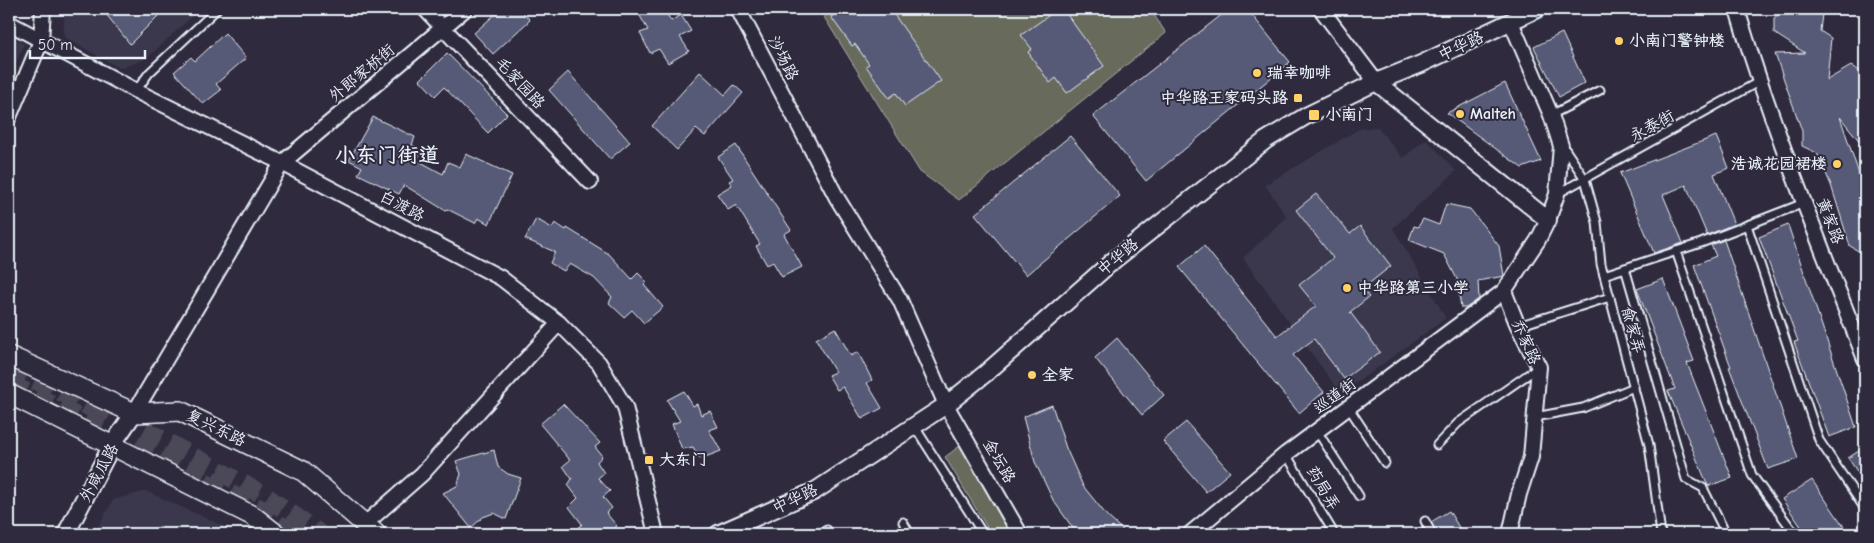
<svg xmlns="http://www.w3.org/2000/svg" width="1874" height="543" font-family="'Comic Neue','LXGW WenKai TC',sans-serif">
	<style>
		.built { fill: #3b384e }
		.green { fill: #676a5c; stroke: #a8aeaa }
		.building { fill: #575a76; stroke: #e8f1f8 }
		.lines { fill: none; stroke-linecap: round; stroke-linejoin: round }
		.secondary-tunnel { stroke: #4b4859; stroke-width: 19; stroke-dasharray: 19 9; stroke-linecap: butt }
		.service-casing { stroke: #e8f1f8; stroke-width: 11 }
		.minor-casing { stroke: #e8f1f8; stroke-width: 18 }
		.tertiary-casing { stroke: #e8f1f8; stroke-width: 20 }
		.secondary-casing { stroke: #e8f1f8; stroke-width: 22 }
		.service { stroke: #2f2a3d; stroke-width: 7 }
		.minor { stroke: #2f2a3d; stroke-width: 14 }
		.tertiary { stroke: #2f2a3d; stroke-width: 16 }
		.secondary { stroke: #2f2a3d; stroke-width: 19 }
		.poi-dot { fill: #ffd166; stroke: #2f2a3d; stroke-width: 2 }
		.labels { text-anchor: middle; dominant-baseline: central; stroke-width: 4; stroke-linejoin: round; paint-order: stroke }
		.poi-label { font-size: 16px; font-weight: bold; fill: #e8f1f8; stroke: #2f2a3d; text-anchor: start }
		.street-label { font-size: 16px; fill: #e8f1f8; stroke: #2f2a3d }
		.district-label { font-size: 21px; font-weight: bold; fill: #e8f1f8; stroke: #2f2a3d }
	</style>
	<rect width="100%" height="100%" fill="#2f2a3d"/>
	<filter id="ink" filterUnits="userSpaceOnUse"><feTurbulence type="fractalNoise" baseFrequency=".02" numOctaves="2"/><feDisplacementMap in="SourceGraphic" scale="10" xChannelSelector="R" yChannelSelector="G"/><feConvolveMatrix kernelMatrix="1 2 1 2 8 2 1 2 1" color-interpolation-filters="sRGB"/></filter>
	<g filter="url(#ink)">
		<g class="built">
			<path d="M64 9H200L146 59 120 68 64 37Z"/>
			<path d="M9 35 24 44 9 79Z"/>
			<path d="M1377 127 1403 158 1426 139 1456 171 1393 228 1446 318 1341 394 1243 258 1287 217 1265 185 1359 129Z"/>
			<path d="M146 491 241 534H94L113 500Z"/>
		</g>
		<g class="green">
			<path d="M819 9H1150L1166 33 959 200 920 172Z"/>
			<path d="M961 445 1012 534H991L945 457Z"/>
		</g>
		<g class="building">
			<path d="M102 9H165L130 44Z"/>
			<path d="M501 9H520L530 20 493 54 474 33Z"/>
			<path d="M636 9H664L671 21 681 15 691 31 680 37 689 51 668 63 659 49 650 53 640 33 648 30Z"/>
			<path d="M843 9H890L941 81 905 106 896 93 889 98 866 66 869 64 855 44 852 46 831 17Z"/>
			<path d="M1058 9H1063L1104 66 1067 93 1056 78 1050 83 1028 52 1032 49 1021 35Z"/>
			<path d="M1229 9H1247L1290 62 1146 181 1093 116Z"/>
			<path d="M1785 9 1795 15 1805 9H1811L1822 14 1820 31 1831 38 1827 80 1851 66 1865 74V148L1840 117 1865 192V255L1850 246 1831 185 1817 153 1802 146V131L1775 54 1805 53 1774 33V18Z"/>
			<path d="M225 33 246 58 216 84 221 90 203 104 174 72 191 57 195 61Z"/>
			<path d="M1562 33 1585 83 1559 97 1534 47Z"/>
			<path d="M447 53 507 114 488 133 444 87 435 96 420 80Z"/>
			<path d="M568 72 630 142 610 159 549 90Z"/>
			<path d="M700 72 725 95 734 85 743 93 705 136 696 129 677 150 652 126Z"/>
			<path d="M1505 83 1541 161 1522 168 1447 113Z"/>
			<path d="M373 117 415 137 412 145 422 150 417 160 443 174 448 162 460 167 466 154 512 175 489 224 478 218 475 223 447 209 446 211 404 185 399 194 358 174 362 167 349 160Z"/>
			<path d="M1070 136 1120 196 1026 275 975 214Z"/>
			<path d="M1716 136 1729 168 1714 174 1734 224 1707 235 1686 185 1663 195 1683 243 1654 253 1620 173Z"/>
			<path d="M736 145 791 230 784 234 802 267 782 277 773 262 767 265 756 246 760 244 736 205 728 210 717 194 732 185 729 181 733 179 718 157Z"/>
			<path d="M1316 194 1350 234 1360 226 1391 266 1362 289 1369 297 1350 312 1380 352 1344 379 1314 339 1293 355 1324 392 1299 413 1179 267 1204 246 1277 336 1316 306 1299 285 1333 258 1296 210Z"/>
			<path d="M1446 204 1470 209 1499 246 1504 276 1478 281 1479 299 1466 308H1461L1457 279 1444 254 1409 240 1414 226 1418 227 1423 219 1439 225Z"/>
			<path d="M536 219 552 228 555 223 566 230 567 228 609 254 632 279 638 273 647 282 644 285 663 307 644 323 632 310 624 317 609 303 612 297 594 278 570 264 564 271 550 263 555 252 525 239Z"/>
			<path d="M1788 225 1856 427 1829 437 1794 342 1798 341 1759 237Z"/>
			<path d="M1724 240 1798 459 1768 469 1729 367H1731L1694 265 1716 256 1711 245Z"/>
			<path d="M1663 279 1694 361 1687 363 1732 478 1708 486 1668 391 1675 389 1637 289Z"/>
			<path d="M835 328 851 356 858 352 872 380 867 383 882 408 862 419 843 387 837 390 828 375 835 372 816 339Z"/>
			<path d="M1117 338 1164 395 1142 415 1095 358Z"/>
			<path d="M684 391 693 406 697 404 701 415 710 411 718 427 709 430 721 451 700 459 693 447 682 449 672 424 680 421 667 400Z"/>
			<path d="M563 404 600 443 595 447 602 456 597 462 604 473 598 478 610 491 603 497 612 508 606 513 617 526 607 534H573L582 524 569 507 578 498 568 485 572 479 563 466 570 460 540 424Z"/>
			<path d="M1052 405 1066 448 1083 486 1108 517 1127 534H1077L1053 500 1035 462 1023 417Z"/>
			<path d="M1186 422 1230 472 1206 492 1163 441Z"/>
			<path d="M1865 447V483L1848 458Z"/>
			<path d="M494 450 498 467 508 474 521 478 506 519 494 513 483 517 471 528 443 493 457 486 461 474 456 461Z"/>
			<path d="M1812 480 1849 534H1806L1782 499Z"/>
			<path d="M1449 511 1463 534H1437L1431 522Z"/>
			<path d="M1422 527 1426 534H1410Z"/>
		</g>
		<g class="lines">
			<g class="secondary-tunnel">
				<path d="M9 369 66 394 104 415"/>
				<path d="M9 384 213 481"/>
				<path d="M95 403 265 496 320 534"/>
				<path d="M205 482 259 508 291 534"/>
			</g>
			<g class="service-casing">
				<g id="service">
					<path d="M136 91 149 73 217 9"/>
					<path d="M1551 115 1600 90"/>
					<path d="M1563 146 1585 179 1597 222 1601 264 1649 445 1661 534"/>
					<path d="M1557 194 1760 81"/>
					<path d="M1747 225 1819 440 1865 509"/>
					<path d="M1676 251 1752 475 1795 534"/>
					<path d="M1625 268 1686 479 1703 488 1726 534"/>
					<path d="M1604 275 1701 243 1804 203"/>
					<path d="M1518 326 1610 297"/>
					<path d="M1349 408 1385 463"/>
					<path d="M1535 417 1583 408 1634 387"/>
					<path d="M915 427 983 534"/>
					<path d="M1317 431 1359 496"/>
					<path d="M1437 445 1458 423 1539 367"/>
					<path d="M1286 454 1332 530 1326 534"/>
					<path d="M1425 521 1432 534"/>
					<path d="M903 522 910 534"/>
					<path d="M819 534 827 530"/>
				</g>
			</g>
			<g class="minor-casing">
				<g id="minor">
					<path d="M425 9 590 182"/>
					<path d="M738 9 837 198 900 300 946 405 1020 534"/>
					<path d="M1321 9 1376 82"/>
					<path d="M1737 9C1772 128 1820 243 1865 359"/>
					<path d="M9 23 136 91 282 163 501 278 559 323 599 363 625 407 656 534"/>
					<path d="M9 117 41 41 43 9"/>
					<path d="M134 413 282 163 465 9"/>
					<path d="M365 524 422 474 559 323"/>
					<path d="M1190 534 1286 454 1504 291"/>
					<path d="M1510 534 1519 494 1531 457 1539 367 1518 326 1504 291 1538 240 1548 220 1557 194 1561 146 1551 115 1511 22"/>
				</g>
			</g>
			<g class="tertiary-casing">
				<g id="tertiary">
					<path d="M1376 82 1548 220"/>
					<path d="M66 534 112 445 134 413"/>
					<path d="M718 534 815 491 946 405 986 373 1114 260 1266 140 1306 116 1376 82 1421 64 1537 9"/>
				</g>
			</g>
			<g class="secondary-casing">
				<g id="secondary">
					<path d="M9 356 134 413 180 411 303 471 376 534"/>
					<path d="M9 394 253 516 276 534"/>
				</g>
			</g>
			<use href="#service" class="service"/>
			<use href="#minor" class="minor"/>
			<use href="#tertiary" class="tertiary"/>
			<use href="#secondary" class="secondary"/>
		</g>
	</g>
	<g class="poi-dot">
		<circle cx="1619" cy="41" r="5"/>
		<circle cx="1257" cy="73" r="5"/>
		<rect x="1293" y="93" width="10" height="10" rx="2.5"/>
		<circle cx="1460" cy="114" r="5"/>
		<rect x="1308" y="109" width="12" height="12" rx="2.5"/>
		<circle cx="1837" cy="164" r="5"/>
		<circle cx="1347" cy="288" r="5"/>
		<circle cx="1032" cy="375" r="5"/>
		<rect x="644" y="455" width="10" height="10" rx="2.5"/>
	</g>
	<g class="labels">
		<g class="poi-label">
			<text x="1629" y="41">小南门警钟楼</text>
			<text x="1267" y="73">瑞幸咖啡</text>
			<text x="1288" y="98" text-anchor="end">中华路王家码头路</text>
			<text x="1470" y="114">Malteh</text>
			<text x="1325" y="115">小南门</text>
			<text x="1827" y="164" text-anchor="end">浩诚花园裙楼</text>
			<text x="1357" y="288">中华路第三小学</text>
			<text x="1042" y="375">全家</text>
			<text x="659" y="460">大东门</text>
		</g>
		<g class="street-label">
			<text transform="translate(1461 46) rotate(-25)">中华路</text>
			<text transform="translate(783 58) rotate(63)">沙场路</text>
			<text transform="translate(362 73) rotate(-40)">外郎家桥街</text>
			<text transform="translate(520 83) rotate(47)">毛家园路</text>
			<text transform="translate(1652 126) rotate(-29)">永泰街</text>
			<text transform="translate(402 206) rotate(28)">白渡路</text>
			<text transform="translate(1830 221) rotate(69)">黄家路</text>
			<text transform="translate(1118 257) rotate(-40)">中华路</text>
			<text transform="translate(1633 330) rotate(75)">俞家弄</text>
			<text transform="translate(1526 342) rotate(66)">乔家路</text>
			<text transform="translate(1335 396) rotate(-37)">巡道街</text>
			<text transform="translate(216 428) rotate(26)">复兴东路</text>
			<text transform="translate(999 461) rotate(60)">金坛路</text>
			<text transform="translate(99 473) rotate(-62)">外咸瓜路</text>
			<text transform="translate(1323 488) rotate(59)">药局弄</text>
			<text transform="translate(795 499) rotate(-26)">中华路</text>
		</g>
		<g class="district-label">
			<text x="387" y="155">小东门街道</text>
		</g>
	</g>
	<rect width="1874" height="543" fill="none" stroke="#2f2a3d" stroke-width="30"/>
	<rect x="15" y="15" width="1844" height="513" fill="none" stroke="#e8f1f8" stroke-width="2" filter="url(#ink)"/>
	<path d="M30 50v8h115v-8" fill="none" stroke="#e8f1f8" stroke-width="2.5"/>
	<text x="38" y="50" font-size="15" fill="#e8f1f8" stroke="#2f2a3d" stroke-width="4" paint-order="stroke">50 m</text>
</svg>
